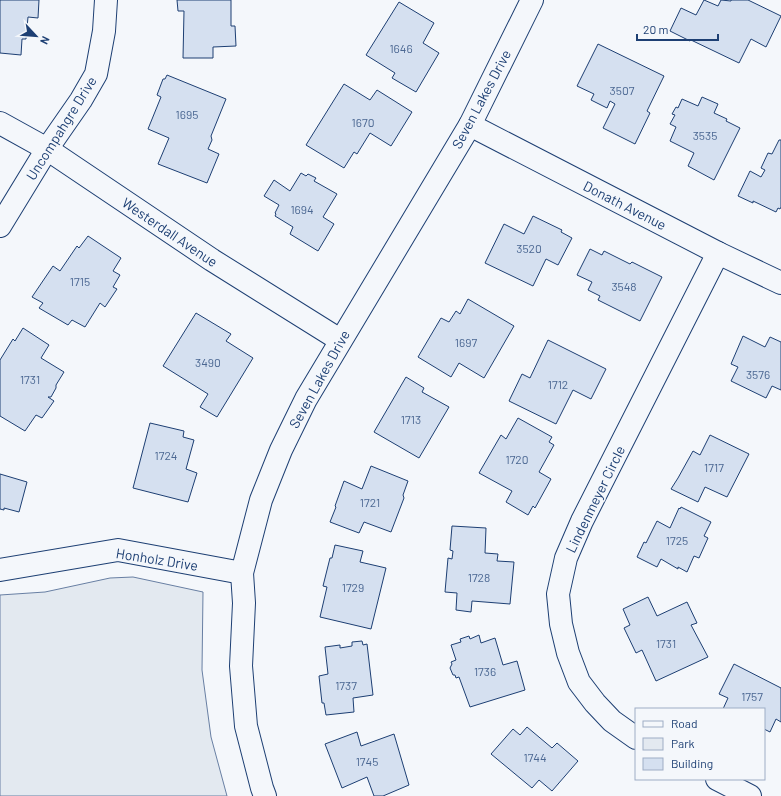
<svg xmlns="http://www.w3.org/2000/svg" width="781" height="796" font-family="Barlow,sans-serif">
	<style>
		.park { fill: #e3e9f0; stroke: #687fa3 }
		.building { fill: #d5e0f0; stroke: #1d3f73 }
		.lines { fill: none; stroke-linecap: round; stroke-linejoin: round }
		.street-casing { stroke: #1d3f73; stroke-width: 24 }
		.street { stroke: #f4f7fb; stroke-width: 22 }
		.labels { text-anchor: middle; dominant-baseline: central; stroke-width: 3; stroke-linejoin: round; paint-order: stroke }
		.number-label { font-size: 12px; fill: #4b6792 }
		.street-label { font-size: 14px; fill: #1d3f73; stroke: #f4f7fb }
	</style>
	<rect width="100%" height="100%" fill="#f4f7fb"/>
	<path class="park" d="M133 577 203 592 202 670 211 737 227 796H0V595L45 592 110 578Z"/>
	<g class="building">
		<path d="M0 0H39L38 18 28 17 26 39H22L21 55 0 53Z"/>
		<path d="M177 0H231V26H235L236 46 213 47V58H183L184 11H178Z"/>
		<path d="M704 0 718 6 721 0 731 1V0H748L781 16 766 47 751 39 739 63 691 40 690 41 670 31 681 8 696 15Z"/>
		<path d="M399 2 434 23 423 43 439 53 416 92 392 78 395 73 366 55Z"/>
		<path d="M598 44 664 76 647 111 650 113 635 144 603 128 615 104 610 101 607 108 591 100 594 94 577 86Z"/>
		<path d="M167 75 226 99 211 136 212 140 208 149 219 154 207 183 158 164 169 138 148 129 161 97 157 95 163 79H165Z"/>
		<path d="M344 84 370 100 377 90 412 112 391 146 370 133 357 154 354 152 344 168 306 145Z"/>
		<path d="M702 97 718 104 714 113 727 119 726 121 740 128 714 180 688 166 694 153 670 141 676 127 670 124 675 115 672 114 676 107 678 108 682 99 698 106Z"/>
		<path d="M779 140H781V207L780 209 778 208 776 212 753 201V203L738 196 750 171 761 177 765 170 761 168 768 153 772 154Z"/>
		<path d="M301 173 306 176 308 174 316 178 314 181 337 194 323 217 334 224 318 251 290 234 293 227 275 216 276 214 275 213 279 205 264 196 274 180 290 191Z"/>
		<path d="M533 216 562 230 561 232 572 238 558 265 546 259 533 286 485 263 504 224 524 234Z"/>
		<path d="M88 236 121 258 113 271 120 275 113 287 117 289 105 307 100 303 85 327 72 320 68 325 39 308 43 303 32 297 53 266 60 271 77 246 79 248Z"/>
		<path d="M590 249 602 255 604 251 630 264 632 262 662 277 640 321 598 300 600 296 588 290 592 282 577 275Z"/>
		<path d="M468 299 514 326 484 378 459 363 451 377 418 357 441 318 449 322 456 311 460 314Z"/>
		<path d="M196 313 231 334 226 341 253 358 217 417 200 407 208 394 163 366Z"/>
		<path d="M23 328 49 345 41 358 64 372 56 385V388L51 397H48L54 401 42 418 36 415 25 431 0 416V360L13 339 15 341Z"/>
		<path d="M743 336 765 347 770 337 781 342V390L772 386 766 398 731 381 738 367 731 364Z"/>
		<path d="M548 340 606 369 591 399 573 390 556 424 509 401 522 374 530 378Z"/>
		<path d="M406 377 424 388 422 392 449 407 419 458 374 432Z"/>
		<path d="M518 418 552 437 549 442 554 445 539 472 551 479 535 508 533 506 528 515 506 502 512 491 479 473 501 435 506 439Z"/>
		<path d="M150 423 184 431 183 437 194 440 186 469 197 473 188 502 133 488Z"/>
		<path d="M710 435 749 454 727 497 705 487 698 502 671 489 678 478 693 451 700 455Z"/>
		<path d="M371 466 408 481 403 495 404 498 391 532 364 522 359 533 330 522 336 507 335 506 344 481 362 489Z"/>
		<path d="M0 474 27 482 19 512 4 508V510L0 509Z"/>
		<path d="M681 507 711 522 704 536 708 538 699 558 694 556 687 572 678 567V569L661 559 657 567 637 557 644 542 646 543 657 521 670 528 679 508 680 509Z"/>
		<path d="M452 526 486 528 485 553 498 554 497 561 514 562 510 604 472 601 471 612 456 610 457 593 445 592 448 558 452 559 453 551 450 550Z"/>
		<path d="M335 545 363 551 360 562 386 568 371 629 320 617 327 587 323 586 330 558H332Z"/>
		<path d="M648 597 657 616 687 602 697 623 691 625 708 657 656 681 642 650 636 653 624 628 630 625 623 609Z"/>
		<path d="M479 635 481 643 495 638 503 665 517 661 525 690 470 707 459 677 456 678 455 675H453L450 668 452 664 451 662 456 660 451 645 461 642 460 639 469 636 470 639Z"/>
		<path d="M362 641 363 645 367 644 373 695 353 698 354 712 326 715 324 703H322L319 676 328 674 325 647 340 645V648L352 646V642Z"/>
		<path d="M734 664 781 688V722L776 719 770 732 764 729V709H723L728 698 719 694Z"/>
		<path d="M527 727 552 748 557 743 578 761 552 791 539 780 532 788 491 754 513 729 520 735Z"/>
		<path d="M357 732 361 746 394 734 409 785 383 796H374L367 777 342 788 325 744Z"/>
	</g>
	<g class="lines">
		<g class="street-casing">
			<g id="street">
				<path d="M0 123 47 149 212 260 340 340"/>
				<path d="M470 125 718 253 781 283"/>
				<path d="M0 226 47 149 81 100 96 74 104 31 106 0"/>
				<path d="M0 570 118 550 242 573"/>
				<path d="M636 738 612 721 595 703 579 682 568 653 561 624 558 594 566 558 582 521 718 253"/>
				<path d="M717 779 750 796"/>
				<path d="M265 796 262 788 246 726 241 666 244 603 242 573 261 500 281 450 306 399 470 125 532 0"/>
			</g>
		</g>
		<use href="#street" class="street"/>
	</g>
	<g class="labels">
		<g class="number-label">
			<text x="401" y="48">1646</text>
			<text x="622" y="90">3507</text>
			<text x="187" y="114">1695</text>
			<text x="363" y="122">1670</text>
			<text x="705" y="135">3535</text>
			<text x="302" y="209">1694</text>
			<text x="529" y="248">3520</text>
			<text x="80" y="281">1715</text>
			<text x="624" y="286">3548</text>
			<text x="466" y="342">1697</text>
			<text x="208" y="362">3490</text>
			<text x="758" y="374">3576</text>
			<text x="30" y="379">1731</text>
			<text x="558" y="384">1712</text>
			<text x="411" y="419">1713</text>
			<text x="166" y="455">1724</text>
			<text x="517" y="459">1720</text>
			<text x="714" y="467">1717</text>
			<text x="370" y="502">1721</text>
			<text x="677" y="540">1725</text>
			<text x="479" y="577">1728</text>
			<text x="353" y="587">1729</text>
			<text x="666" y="643">1731</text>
			<text x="485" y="671">1736</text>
			<text x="346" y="685">1737</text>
			<text x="752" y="696">1757</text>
			<text x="535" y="757">1744</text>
			<text x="367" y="761">1745</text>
		</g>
		<g class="street-label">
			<text transform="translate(481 99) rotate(-62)">Seven Lakes Drive</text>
			<text transform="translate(61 128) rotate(-58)">Uncompahgre Drive</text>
			<text transform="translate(625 205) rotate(27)">Donath Avenue</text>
			<text transform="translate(170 232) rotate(34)">Westerdall Avenue</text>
			<text transform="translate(319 379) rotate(-61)">Seven Lakes Drive</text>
			<text transform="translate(595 499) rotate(-64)">Lindenmeyer Circle</text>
			<text transform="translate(157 559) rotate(9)">Honholz Drive</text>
		</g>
	</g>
	<rect x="635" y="708" width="130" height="72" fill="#f4f7fb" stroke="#9eadc5"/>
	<rect x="643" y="721" width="20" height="6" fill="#f4f7fb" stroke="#9eadc5"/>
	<text x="671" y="728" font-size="12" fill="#1d3f73">Road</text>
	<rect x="643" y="738" width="20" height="12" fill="#e3e9f0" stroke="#9eadc5"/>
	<text x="671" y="748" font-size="12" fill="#1d3f73">Park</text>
	<rect x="643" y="758" width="20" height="12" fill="#d5e0f0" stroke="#9eadc5"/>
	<text x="671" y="768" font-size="12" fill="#1d3f73">Building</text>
	<g transform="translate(36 36) rotate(116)" stroke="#f4f7fb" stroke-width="3" paint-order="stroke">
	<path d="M0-3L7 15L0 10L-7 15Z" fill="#1d3f73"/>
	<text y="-6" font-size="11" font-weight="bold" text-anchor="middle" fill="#1d3f73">N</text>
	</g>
	<path d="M637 34v6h81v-6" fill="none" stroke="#1d3f73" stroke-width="2"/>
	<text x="643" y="34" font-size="12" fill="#1d3f73" stroke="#f4f7fb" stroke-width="3" paint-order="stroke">20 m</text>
</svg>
